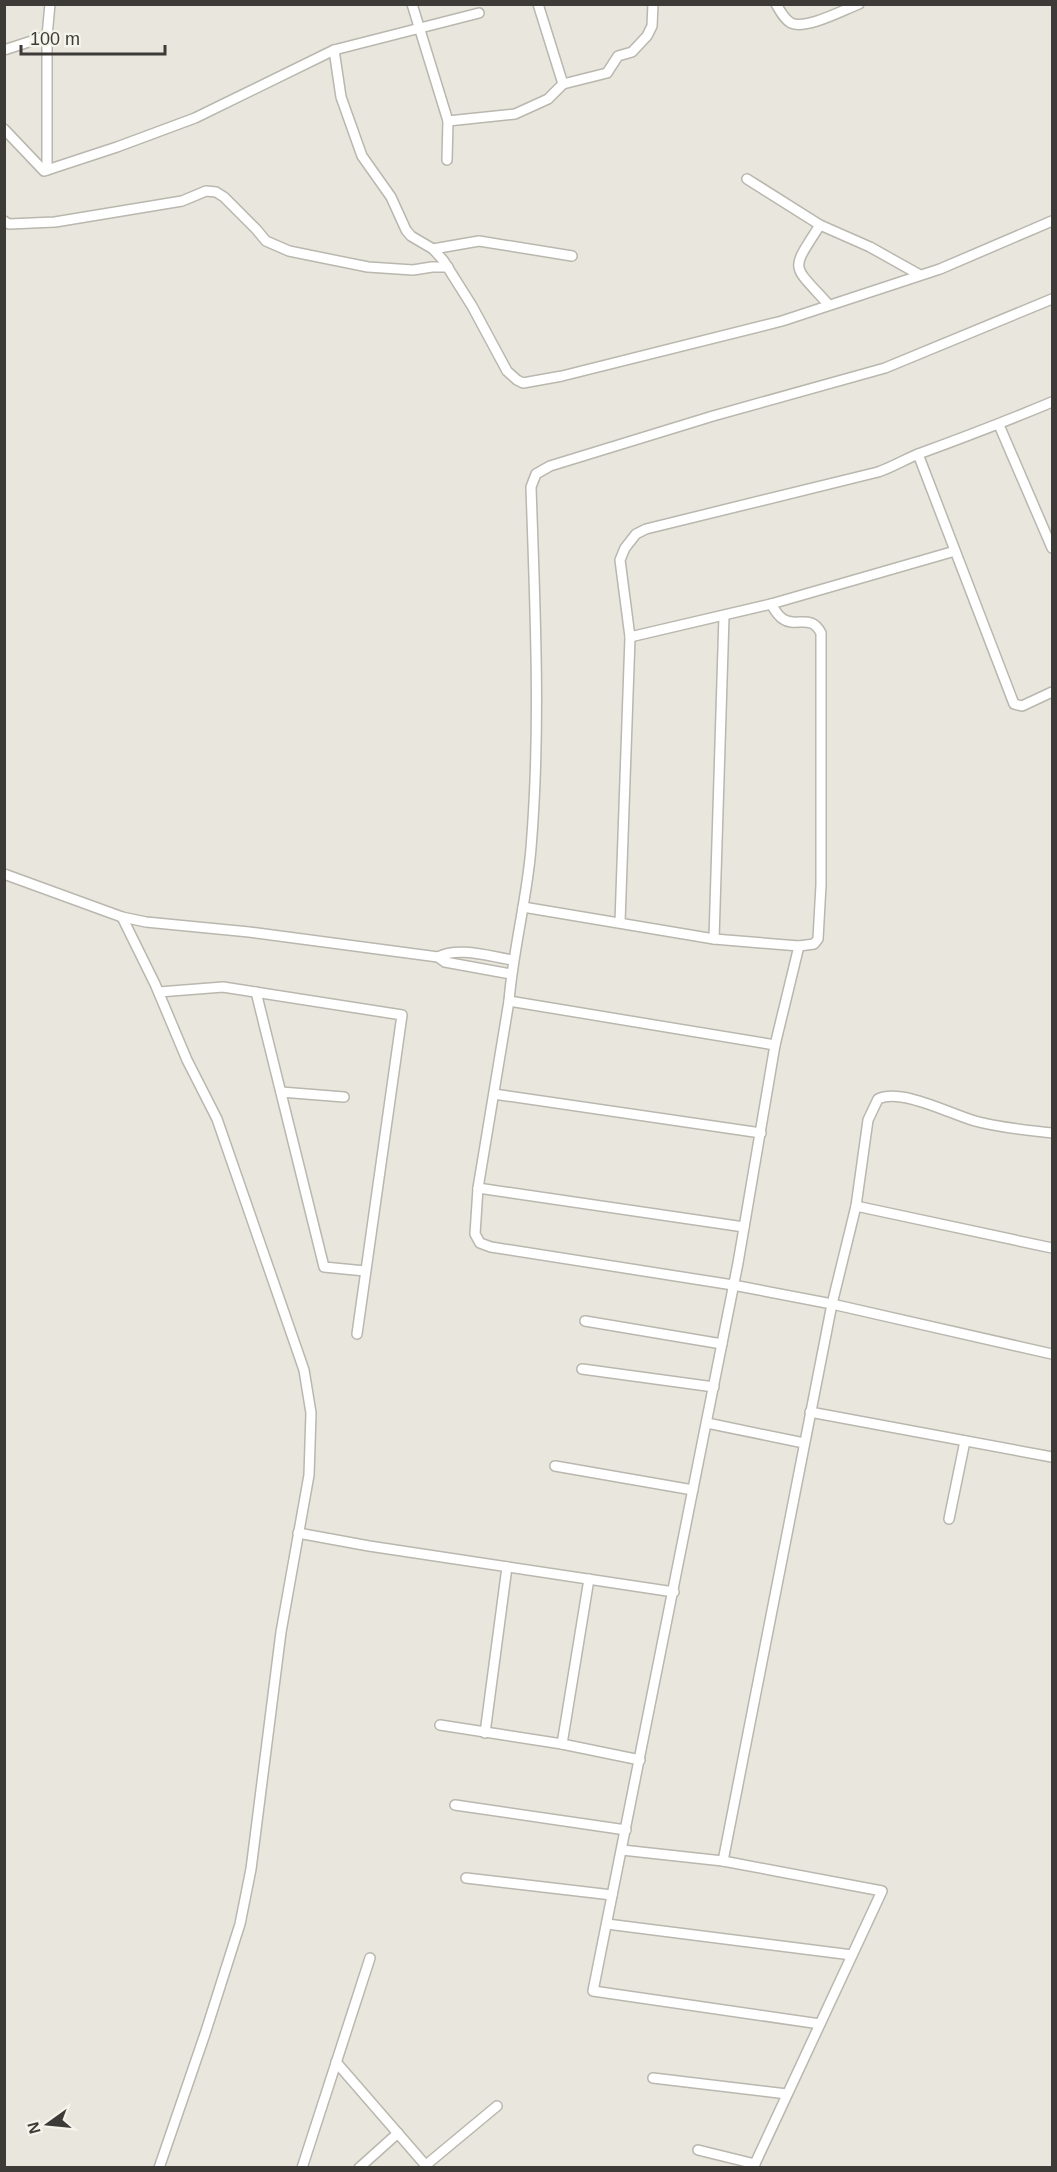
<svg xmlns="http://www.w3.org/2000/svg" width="1057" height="2172" font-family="Helvetica,sans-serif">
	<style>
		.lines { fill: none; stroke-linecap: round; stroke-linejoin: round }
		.minor-casing { stroke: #b9b7ae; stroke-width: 12 }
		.minor { stroke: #fff; stroke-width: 9 }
	</style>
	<rect width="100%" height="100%" fill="#e8e6dd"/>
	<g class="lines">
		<g class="minor-casing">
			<g id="minor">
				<path d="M412 4 448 121 447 160"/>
				<path d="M538 4 563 84"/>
				<path d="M776 4C780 11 784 19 791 23 806 30 843 10 859 4"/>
				<path d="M4 50 47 36"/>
				<path d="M334 50 341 97 362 156 391 197 406 230 411 236 433 249 443 260 472 306 507 371 517 380 523 383 562 376 782 321 940 269 1052 221"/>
				<path d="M448 121 515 114 548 99 563 84 607 73 618 56 632 52 647 36 652 26 653 4"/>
				<path d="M4 129 44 171 117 147 195 118 334 50 479 13"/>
				<path d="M47 170V36L50 4"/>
				<path d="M747 179 820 225 870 247 920 275"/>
				<path d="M4 221 9 224 55 222 182 201 206 191 216 192 224 197 256 229 266 241 289 251 368 267 413 270 432 267H448"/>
				<path d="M820 225C790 272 791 263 828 304"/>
				<path d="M433 249 479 241 572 256"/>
				<path d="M1052 299 885 368 713 416 550 466 536 474 531 487C535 607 541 728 531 848 527 899 513 950 509 1001L478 1188 475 1234 480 1243 491 1247 733 1285 832 1304 1052 1354"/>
				<path d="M999 425 1052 548"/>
				<path d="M918 454 1014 704 1022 706 1052 692"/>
				<path d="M771 604C774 609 778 616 783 619 796 628 811 613 821 633V885L818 939 814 944 799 946"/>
				<path d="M630 637 771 604 955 551"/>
				<path d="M4 874 122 917 146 922 249 932 438 957 445 962 511 974"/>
				<path d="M523 907 714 939 799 946 775 1045 738 1263 593 1991 820 2024"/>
				<path d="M122 917 155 984 187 1060 217 1119 304 1370 311 1413 309 1475 281 1632 251 1869 240 1924 205 2034 159 2168"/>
				<path d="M620 922 630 637 620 560 625 548 636 534 646 529 878 472C893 467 907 458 921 453 965 437 1009 420 1052 402"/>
				<path d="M714 939 724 616"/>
				<path d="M438 957C459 946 491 957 513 960"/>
				<path d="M159 992 223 987 402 1015 357 1334"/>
				<path d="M256 992 324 1267 365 1271"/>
				<path d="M509 1001 775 1045"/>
				<path d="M281 1092 344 1097"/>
				<path d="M494 1094 761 1133"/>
				<path d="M478 1188 744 1227"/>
				<path d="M856 1206 868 1120 878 1099C902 1088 950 1114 975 1121 1000 1128 1027 1130 1052 1133"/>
				<path d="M585 1321 722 1344"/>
				<path d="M582 1369 714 1387"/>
				<path d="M810 1412 1052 1457"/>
				<path d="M707 1423 804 1443"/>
				<path d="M555 1466 693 1490"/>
				<path d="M949 1519 965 1441"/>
				<path d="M298 1533 369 1546 674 1592"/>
				<path d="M440 1725 562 1744 640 1760"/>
				<path d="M485 1733 507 1567"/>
				<path d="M562 1744 589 1579"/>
				<path d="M455 1805 626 1830"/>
				<path d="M622 1850 723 1861 882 1891 753 2168"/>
				<path d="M723 1861 832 1304 856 1206 1052 1248"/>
				<path d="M466 1878 612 1895"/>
				<path d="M607 1924 852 1955"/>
				<path d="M336 2062 428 2168"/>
				<path d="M653 2078 787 2094"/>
				<path d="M698 2150 755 2164"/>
				<path d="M426 2165 497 2106"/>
				<path d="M302 2168 370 1958"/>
				<path d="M359 2168 398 2133"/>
			</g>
		</g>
		<use href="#minor" class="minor"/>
	</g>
	<rect width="1057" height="2172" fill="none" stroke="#3c3b38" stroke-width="12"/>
	<g transform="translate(48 2124) rotate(255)" stroke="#f5f4ea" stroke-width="4.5" paint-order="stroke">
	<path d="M0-4.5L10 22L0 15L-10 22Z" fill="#3c3b38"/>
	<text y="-9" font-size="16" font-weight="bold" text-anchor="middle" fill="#3c3b38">N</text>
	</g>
	<path d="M21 45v9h144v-9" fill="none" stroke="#3c3b38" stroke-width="3"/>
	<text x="30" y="45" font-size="18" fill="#3c3b38" stroke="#f5f4ea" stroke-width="4.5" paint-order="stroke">100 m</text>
</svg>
